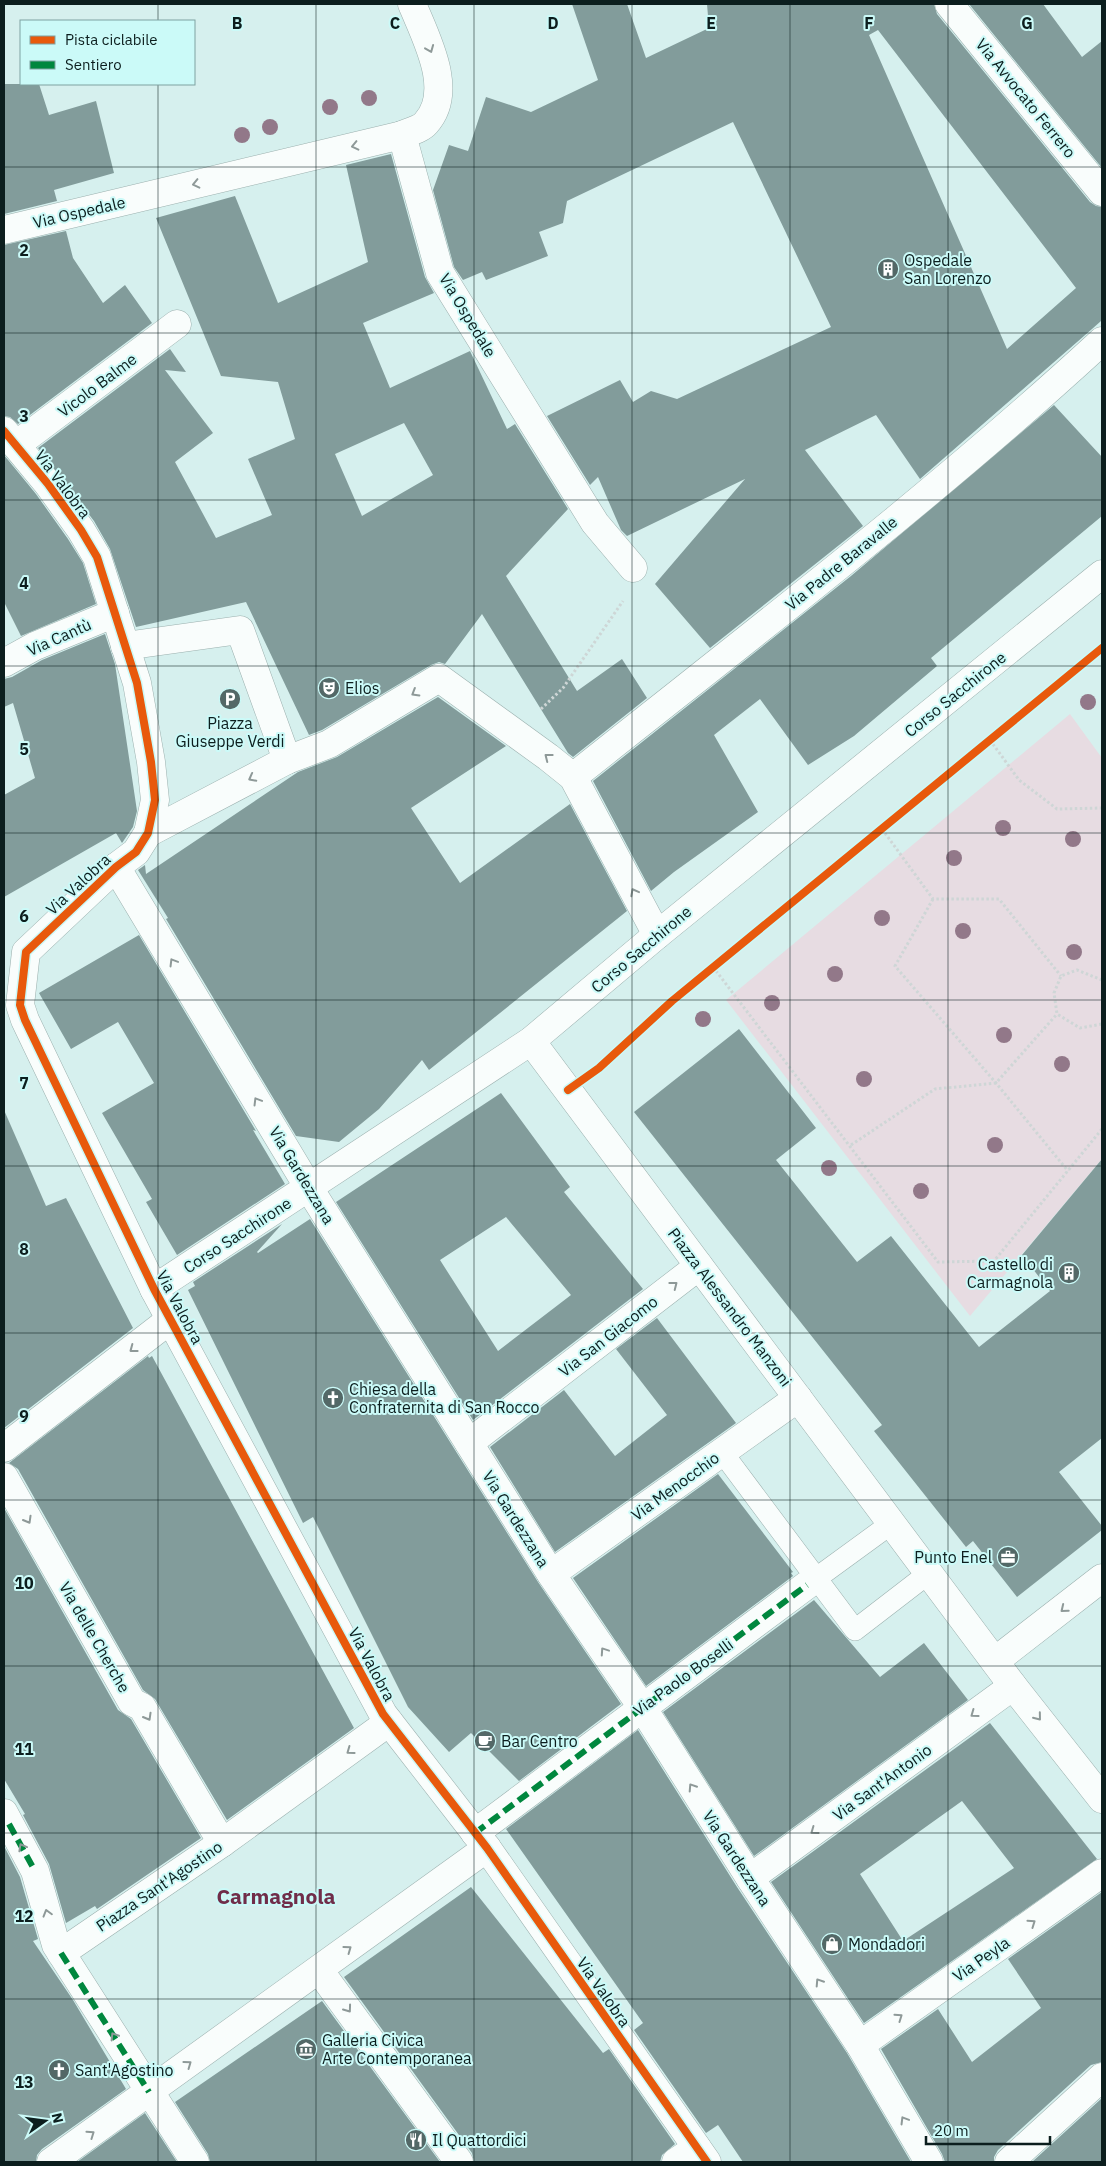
<svg xmlns="http://www.w3.org/2000/svg" width="1106" height="2166" font-family="'IBM Plex Sans',sans-serif">
	<style>
		.green { fill: #e7dce2 }
		.building { fill: #829c9b; fill-rule: evenodd }
		.lines { fill: none; stroke-linecap: round; stroke-linejoin: round }
		.lane-casing { stroke: #9bb0ae; stroke-width: 22 }
		.street-casing { stroke: #9bb0ae; stroke-width: 29 }
		.path { stroke: #ced6d6; stroke-width: 3; stroke-dasharray: 2.5 2.5; stroke-linecap: butt }
		.lane { stroke: #f9fdfc; stroke-width: 21 }
		.street { stroke: #f9fdfc; stroke-width: 28 }
		.quiet { stroke: #00873e; stroke-width: 6; stroke-dasharray: 12 6; stroke-linecap: butt }
		.cycleway-casing { stroke: #cbfaf8; stroke-width: 11 }
		.cycleway { stroke: #e8590c; stroke-width: 8 }
		.tree { fill: #927889 }
		.oneway { stroke: #8e9998 }
		.grid { fill: none; stroke: #0c1e1e; stroke-width: 1; stroke-opacity: 0.55 }
		.labels { text-anchor: middle; dominant-baseline: central; stroke-width: 4; stroke-linejoin: round; paint-order: stroke }
		.street-label { font-size: 16px; fill: #0c1e1e; stroke: #cbfaf8 }
		.poi-label { font-size: 16px; fill: #0c1e1e; stroke: #cbfaf8; text-anchor: start }
		.district-label { font-size: 21px; font-weight: bold; fill: #702d49; stroke: #cbfaf8 }
		.grid-label { font-size: 16px; text-anchor: middle; font-weight: bold; fill: #0c1e1e; stroke: #cbfaf8; stroke-width: 4; stroke-linejoin: round; paint-order: stroke }
	</style>
	<rect width="100%" height="100%" fill="#d6f0ee"/>
	<path class="green" d="M1070 714 1102 758V1159L970 1316 726 1000Z"/>
	<g class="building">
		<path d="M572 4H627L646 58 709 28 707 4H934L937 14 1090 202 1096 206 1102 207V323L1101 321 1092 329 920 479 876 415 805 450 863 526 710 648 655 584 745 479 627 536 621 530 598 477 590 485 547 416 620 380 633 402 651 391 677 399 831 327 733 122 567 201 563 223 539 232 548 256 486 280 482 272 463 280 454 267 433 190 449 145 468 151 486 97 531 112 598 80ZM878 30 1076 288 1007 349 869 35Z"/>
		<path d="M969 4H1043L1082 57 1102 41V168Z"/>
		<path d="M4 84H39L49 115 96 101 114 173 54 190 57 201 4 214Z"/>
		<path d="M391 154 425 277 434 293 363 323 390 388 470 351 507 429 515 424 568 509 506 576 577 691 622 659 647 698 573 757 568 753 482 614 445 664 439 662 431 665 322 730 309 735 246 602 136 627 110 549 94 521 38 448 170 349 186 372 165 370 213 433 175 462 216 538 272 515 248 459 295 439 278 382 221 376 156 218 235 196 278 303 368 262 346 165ZM404 423 433 475 362 516 335 454Z"/>
		<path d="M66 231 73 258 103 303 125 285 152 323 18 424 10 417 4 416V245Z"/>
		<path d="M1054 405 1102 457V516L931 658 937 666 854 736 808 765 760 699 714 735 758 812 674 872 651 891 593 781 851 576Z"/>
		<path d="M4 455 36 494 68 539 83 563 96 604 21 636 4 602Z"/>
		<path d="M105 634 115 664 137 811 133 827 122 843 116 833 4 897V795L35 778 13 703 4 707V679L12 677 42 660Z"/>
		<path d="M438 697 506 746 411 808 460 883 570 804 627 911 429 1070 422 1060 379 1109 339 1142 296 1136 166 919 168 918 138 870 145 865 146 874 298 772 337 757Z"/>
		<path d="M139 935 256 1131 253 1130 285 1184 177 1255 146 1202 152 1199 102 1113 154 1083 118 1022 71 1049 39 993Z"/>
		<path d="M739 1029 816 1128 776 1160 857 1262 891 1236 979 1347 1050 1291 1022 1255 1102 1159V1438L1059 1472 1102 1526V1530L1017 1597 973 1541 966 1547 874 1431 882 1425 634 1112Z"/>
		<path d="M501 1093 570 1187 564 1192 643 1289 473 1420 336 1202ZM506 1217 571 1295 498 1351 440 1260Z"/>
		<path d="M4 1110 46 1206 66 1198 133 1328 4 1428Z"/>
		<path d="M310 1219 538 1582 621 1704 519 1781 471 1733 449 1752 408 1707 313 1517 303 1523 188 1290 195 1286 193 1282 282 1224 257 1252 258 1253Z"/>
		<path d="M657 1318 736 1423 555 1552 490 1447 564 1390 615 1456 667 1415 616 1349Z"/>
		<path d="M148 1356 149 1358 152 1356 354 1728 227 1820 155 1699 143 1690 18 1469 9 1463Z"/>
		<path d="M718 1474 793 1572 791 1573 793 1576 646 1686 573 1578Z"/>
		<path d="M4 1508 118 1710 131 1719 201 1838 97 1909 95 1906 66 1923 49 1864 23 1815 25 1814 4 1779Z"/>
		<path d="M814 1600 880 1677 924 1643 968 1700 754 1856 663 1712Z"/>
		<path d="M990 1723 1097 1859 864 2023 771 1882ZM962 1801 1014 1868 903 1941 860 1874Z"/>
		<path d="M638 1730 737 1887 847 2053 911 2162H743L718 2125 706 2133 634 2030 643 2023 506 1829Z"/>
		<path d="M4 1846 20 1877 38 1939 33 1941 73 2000 126 2089 42 2149 37 2155 36 2162H4Z"/>
		<path d="M471 1887 603 2053 609 2049 675 2144 662 2155 660 2162H474L472 2153 344 1977Z"/>
		<path d="M1102 1892V2062L1091 2065 998 2150 994 2157V2162H945L942 2154 881 2049 938 2009 972 2062 1041 2008 1008 1959Z"/>
		<path d="M322 2001 440 2162H210L208 2154 175 2102Z"/>
		<path d="M1101 2099 1102 2100V2162H1032Z"/>
		<path d="M145 2113 177 2162H77Z"/>
	</g>
	<g class="lines">
		<g class="lane-casing">
			<g id="lane">
				<path d="M722 1452 855 1630 929 1573"/>
				<path d="M807 1585 892 1523"/>
			</g>
		</g>
		<g class="street-casing">
			<g id="street">
				<path d="M949 4 1102 192"/>
				<path d="M402 135 440 273 595 523 633 568"/>
				<path d="M4 230 402 135C409 132 421 129 426 123 455 91 426 38 412 4"/>
				<path d="M4 431 48 484 81 530 97 557 137 683 151 762 155 800 148 833 136 852 116 867 26 952 20 1005 25 1020 154 1289 383 1714 487 1848 707 2162"/>
				<path d="M16 445 177 324"/>
				<path d="M125 646 240 630 287 760"/>
				<path d="M4 663 35 646 115 613"/>
				<path d="M573 777C751 635 934 496 1102 341"/>
				<path d="M148 833 287 760 329 744 439 678 548 757 573 777 657 935"/>
				<path d="M116 867 309 1188 551 1574 642 1707 750 1878 860 2045 929 2162"/>
				<path d="M531 1041 1013 1686 1102 1799"/>
				<path d="M154 1289 531 1041 657 935 1102 574"/>
				<path d="M469 1443 699 1266"/>
				<path d="M4 1448 171 1319"/>
				<path d="M4 1477 132 1702 142 1707 222 1843"/>
				<path d="M551 1574 798 1398"/>
				<path d="M995 1661 1102 1578"/>
				<path d="M4 1813 35 1871 56 1945 195 2162"/>
				<path d="M475 1833 807 1585"/>
				<path d="M750 1878 1013 1686"/>
				<path d="M61 1953 222 1843 389 1722"/>
				<path d="M319 1970 459 2162"/>
				<path d="M860 2045 1102 1873"/>
				<path d="M51 2162 487 1848"/>
				<path d="M676 2162 697 2148"/>
				<path d="M1009 2162 1102 2077"/>
			</g>
		</g>
		<g class="path">
			<path d="M541 709 563 688 623 601"/>
			<path d="M990 740 1019 780 1057 809 1102 808"/>
			<path d="M882 829 933 899H999L1061 976"/>
			<path d="M933 899 895 966 996 1083 1068 1171"/>
			<path d="M713 967 938 1262 994 1261 1102 1129"/>
			<path d="M1102 980 1077 970 1061 976 1054 993 1057 1014 1080 1028 1102 1024"/>
			<path d="M851 1145 935 1089 996 1083 1057 1014"/>
		</g>
		<use href="#lane" class="lane"/>
		<use href="#street" class="street"/>
		<g class="quiet">
			<path d="M9 1824 35 1871"/>
			<path d="M475 1833 807 1585"/>
			<path d="M61 1953 149 2092"/>
		</g>
		<g class="cycleway-casing">
			<g id="cycleway">
				<path d="M4 431 48 484 81 530 97 557 137 683 151 762 155 800 148 833 136 852 116 867 26 952 20 1005 25 1020 154 1289 383 1714 487 1848 707 2162"/>
				<path d="M568 1090 599 1068 672 1001 1102 648"/>
			</g>
		</g>
		<use href="#cycleway" class="cycleway"/>
	</g>
	<g class="tree">
		<circle cx="369" cy="98" r="8"/>
		<circle cx="330" cy="107" r="8"/>
		<circle cx="270" cy="127" r="8"/>
		<circle cx="242" cy="135" r="8"/>
		<circle cx="1088" cy="702" r="8"/>
		<circle cx="1003" cy="828" r="8"/>
		<circle cx="1073" cy="839" r="8"/>
		<circle cx="954" cy="858" r="8"/>
		<circle cx="882" cy="918" r="8"/>
		<circle cx="963" cy="931" r="8"/>
		<circle cx="1074" cy="952" r="8"/>
		<circle cx="835" cy="974" r="8"/>
		<circle cx="772" cy="1003" r="8"/>
		<circle cx="703" cy="1019" r="8"/>
		<circle cx="1004" cy="1035" r="8"/>
		<circle cx="1062" cy="1064" r="8"/>
		<circle cx="864" cy="1079" r="8"/>
		<circle cx="995" cy="1145" r="8"/>
		<circle cx="829" cy="1168" r="8"/>
		<circle cx="921" cy="1191" r="8"/>
	</g>
	<defs><path id="oneway-chevron" d="M-2-3.5L2.5 0L-2 3.5" fill="none" stroke-width="1.6" stroke-linecap="round" stroke-linejoin="round" transform="scale(1.25)"/></defs>
	<g class="oneway">
		<use href="#oneway-chevron" transform="translate(430 49) rotate(68)"/>
		<use href="#oneway-chevron" transform="translate(355 146) rotate(167)"/>
		<use href="#oneway-chevron" transform="translate(196 184) rotate(167)"/>
		<use href="#oneway-chevron" transform="translate(415 693) rotate(149)"/>
		<use href="#oneway-chevron" transform="translate(548 757) rotate(-142)"/>
		<use href="#oneway-chevron" transform="translate(252 778) rotate(152)"/>
		<use href="#oneway-chevron" transform="translate(634 892) rotate(-118)"/>
		<use href="#oneway-chevron" transform="translate(173 962) rotate(-121)"/>
		<use href="#oneway-chevron" transform="translate(257 1101) rotate(-121)"/>
		<use href="#oneway-chevron" transform="translate(674 1285) rotate(-38)"/>
		<use href="#oneway-chevron" transform="translate(133 1349) rotate(143)"/>
		<use href="#oneway-chevron" transform="translate(28 1520) rotate(60)"/>
		<use href="#oneway-chevron" transform="translate(1064 1609) rotate(141)"/>
		<use href="#oneway-chevron" transform="translate(604 1651) rotate(-124)"/>
		<use href="#oneway-chevron" transform="translate(974 1714) rotate(144)"/>
		<use href="#oneway-chevron" transform="translate(148 1717) rotate(60)"/>
		<use href="#oneway-chevron" transform="translate(1038 1717) rotate(51)"/>
		<use href="#oneway-chevron" transform="translate(350 1751) rotate(144)"/>
		<use href="#oneway-chevron" transform="translate(692 1787) rotate(-123)"/>
		<use href="#oneway-chevron" transform="translate(814 1831) rotate(144)"/>
		<use href="#oneway-chevron" transform="translate(22 1847) rotate(-119)"/>
		<use href="#oneway-chevron" transform="translate(47 1913) rotate(-106)"/>
		<use href="#oneway-chevron" transform="translate(1032 1923) rotate(-35)"/>
		<use href="#oneway-chevron" transform="translate(348 1949) rotate(-36)"/>
		<use href="#oneway-chevron" transform="translate(819 1982) rotate(-123)"/>
		<use href="#oneway-chevron" transform="translate(348 2009) rotate(54)"/>
		<use href="#oneway-chevron" transform="translate(899 2017) rotate(-35)"/>
		<use href="#oneway-chevron" transform="translate(114 2036) rotate(-122)"/>
		<use href="#oneway-chevron" transform="translate(188 2064) rotate(-36)"/>
		<use href="#oneway-chevron" transform="translate(904 2120) rotate(-121)"/>
		<use href="#oneway-chevron" transform="translate(91 2134) rotate(-35)"/>
	</g>
	<path class="grid" d="M158 4V21M316 4V2162M474 4V2162M632 4V2162M790 4V2162M948 4V2162M158 84V2162M4 167H1102M4 333H1102M4 500H1102M4 666H1102M4 833H1102M4 1000H1102M4 1166H1102M4 1333H1102M4 1500H1102M4 1666H1102M4 1833H1102M4 1999H1102"/>
	<defs>
		<g id="building-disc" transform="scale(1.125)"><circle r="9.5" fill="#536867" stroke="#cbfaf8"/><path d="M-4-6H4V6H1V3H-1V6H-4ZM-2.5-4.3h1.7v1.8h-1.7ZM.8-4.3h1.7v1.8H.8ZM-2.5-1h1.7V.8h-1.7ZM.8-1h1.7V.8H.8Z" fill="#fff"/></g>
		<g id="theatre-disc" transform="scale(1.125)"><circle r="9.5" fill="#536867" stroke="#cbfaf8"/><path d="M-5-5.5Q0-4 5-5.5V0Q5 5 0 6Q-5 5-5 0ZM-3.3-2.5H-1v1.5H-3.3ZM1-2.5H3.3v1.5H1ZM-2.8 1Q0 5.5 2.8 1Z" fill="#fff"/></g>
		<g id="parking-disc" transform="scale(1.125)"><circle r="9.5" fill="#536867" stroke="#cbfaf8"/><path d="M-3.5-5.5H1a3.5 3.5 0 0 1 0 7H-1V5.5H-3.5ZM-1-3.4V-.6H.8a1.4 1.4 0 0 0 0-2.8Z" fill="#fff"/></g>
		<g id="church-disc" transform="scale(1.125)"><circle r="9.5" fill="#536867" stroke="#cbfaf8"/><path d="M-1.2-6h2.4v3.5h3.3v2.4h-3.3V6h-2.4V-.1h-3.3v-2.4h3.3Z" fill="#fff"/></g>
		<g id="office-disc" transform="scale(1.125)"><circle r="9.5" fill="#536867" stroke="#cbfaf8"/><path d="M-6-3h4V-5.5h4V-3h4V5H-6ZM-1-4.5V-3h2v-1.5ZM-6 0V1H6V0Z" fill="#fff"/></g>
		<g id="cafe-disc" transform="scale(1.125)"><circle r="9.5" fill="#536867" stroke="#cbfaf8"/><path d="M-5.5-4.5H6V0H3Q3 3.5 0 3.5H-2.5Q-5.5 3.5-5.5 0ZM3-3.2v2h1.7v-2ZM-6 4.5H4V6H-6Z" fill="#fff"/></g>
		<g id="shop-disc" transform="scale(1.125)"><circle r="9.5" fill="#536867" stroke="#cbfaf8"/><path d="M-5-2.5h2.3a2.7 3.5 0 0 1 5.4 0H5L5.5 6h-11ZM-1.5-2.5h3a1.5 2.3 0 0 0-3 0Z" fill="#fff"/></g>
		<g id="museum-disc" transform="scale(1.125)"><circle r="9.5" fill="#536867" stroke="#cbfaf8"/><path d="M0-6L6-3V-2H-6V-3ZM-5-1h2V3h-2ZM-1-1h2V3h-2ZM3-1h2V3H3ZM-6 4H6V6H-6Z" fill="#fff"/></g>
		<g id="restaurant-disc" transform="scale(1.125)"><circle r="9.5" fill="#536867" stroke="#cbfaf8"/><path d="M-5-6h1v4h1v-4h1v4h1v-4h1v5L-1.5 .5V6h-2V.5L-5-1ZM5-6V6H3V1.5H1.5Q1.5-4 5-6Z" fill="#fff"/></g>
	</defs>
	<g fill-rule="evenodd">
		<use href="#building-disc" x="888" y="269"/>
		<use href="#theatre-disc" x="329" y="688"/>
		<use href="#parking-disc" x="230" y="699"/>
		<use href="#building-disc" x="1069" y="1273"/>
		<use href="#church-disc" x="333" y="1398"/>
		<use href="#office-disc" x="1008" y="1557"/>
		<use href="#cafe-disc" x="485" y="1741"/>
		<use href="#shop-disc" x="832" y="1944"/>
		<use href="#museum-disc" x="306" y="2049"/>
		<use href="#church-disc" x="59" y="2070"/>
		<use href="#restaurant-disc" x="416" y="2140"/>
	</g>
	<g class="labels">
		<g class="street-label">
			<text transform="translate(1026 98) rotate(51)">Via Avvocato Ferrero</text>
			<text transform="translate(79 212) rotate(-13)">Via Ospedale</text>
			<text transform="translate(468 315) rotate(59)">Via Ospedale</text>
			<text transform="translate(97 385) rotate(-37)">Vicolo Balme</text>
			<text transform="translate(63 484) rotate(53)">Via Valobra</text>
			<text transform="translate(841 563) rotate(-39)">Via Padre Baravalle</text>
			<text transform="translate(59 637) rotate(-24)">Via Cantù</text>
			<text transform="translate(955 694) rotate(-39)">Corso Sacchirone</text>
			<text transform="translate(78 884) rotate(-43)">Via Valobra</text>
			<text transform="translate(641 949) rotate(-40)">Corso Sacchirone</text>
			<text transform="translate(302 1175) rotate(59)">Via Gardezzana</text>
			<text transform="translate(237 1235) rotate(-33)">Corso Sacchirone</text>
			<text transform="translate(180 1307) rotate(62)">Via Valobra</text>
			<text transform="translate(730 1307) rotate(53)">Piazza Alessandro Manzoni</text>
			<text transform="translate(608 1336) rotate(-38)">Via San Giacomo</text>
			<text transform="translate(675 1486) rotate(-36)">Via Menocchio</text>
			<text transform="translate(516 1519) rotate(58)">Via Gardezzana</text>
			<text transform="translate(95 1637) rotate(60)">Via delle Cherche</text>
			<text transform="translate(372 1664) rotate(62)">Via Valobra</text>
			<text transform="translate(683 1677) rotate(-36)">Via Paolo Boselli</text>
			<text transform="translate(882 1782) rotate(-36)">Via Sant'Antonio</text>
			<text transform="translate(737 1858) rotate(57)">Via Gardezzana</text>
			<text transform="translate(159 1886) rotate(-34)">Piazza Sant'Agostino</text>
			<text transform="translate(981 1959) rotate(-35)">Via Peyla</text>
			<text transform="translate(604 1992) rotate(55)">Via Valobra</text>
		</g>
		<g class="poi-label">
			<text x="904" y="260">Ospedale<tspan x="904" dy="18">San Lorenzo</tspan></text>
			<text x="345" y="688">Elios</text>
			<text x="230" y="723" text-anchor="middle">Piazza<tspan x="230" dy="18">Giuseppe Verdi</tspan></text>
			<text x="1053" y="1264" text-anchor="end">Castello di<tspan x="1053" dy="18">Carmagnola</tspan></text>
			<text x="349" y="1389">Chiesa della<tspan x="349" dy="18">Confraternita di San Rocco</tspan></text>
			<text x="992" y="1557" text-anchor="end">Punto Enel</text>
			<text x="501" y="1741">Bar Centro</text>
			<text x="848" y="1944">Mondadori</text>
			<text x="322" y="2040">Galleria Civica<tspan x="322" dy="18">Arte Contemporanea</tspan></text>
			<text x="75" y="2070">Sant'Agostino</text>
			<text x="432" y="2140">Il Quattordici</text>
		</g>
		<g class="district-label">
			<text x="276" y="1896">Carmagnola</text>
		</g>
	</g>
	<g class="grid-label">
		<text x="237" y="29">B</text>
		<text x="395" y="29">C</text>
		<text x="553" y="29">D</text>
		<text x="711" y="29">E</text>
		<text x="869" y="29">F</text>
		<text x="1027" y="29">G</text>
		<text x="24" y="256">2</text>
		<text x="24" y="422">3</text>
		<text x="24" y="589">4</text>
		<text x="24" y="755">5</text>
		<text x="24" y="922">6</text>
		<text x="24" y="1089">7</text>
		<text x="24" y="1255">8</text>
		<text x="24" y="1422">9</text>
		<text x="24" y="1589">10</text>
		<text x="24" y="1755">11</text>
		<text x="24" y="1922">12</text>
		<text x="24" y="2088">13</text>
	</g>
	<rect width="1106" height="2166" fill="none" stroke="#0c1e1e" stroke-width="10"/>
	<rect x="20" y="20" width="175" height="65" fill="#cbfaf8" stroke="#7fa2a1"/>
	<rect x="30" y="36" width="25" height="8" fill="#e8590c" stroke="#7fa2a1"/>
	<text x="65" y="45" font-size="15" fill="#0c1e1e">Pista ciclabile</text>
	<rect x="30" y="61" width="25" height="8" fill="#00873e" stroke="#7fa2a1"/>
	<text x="65" y="70" font-size="15" fill="#0c1e1e">Sentiero</text>
	<g transform="translate(45 2121) rotate(76)" stroke="#cbfaf8" stroke-width="4" paint-order="stroke">
	<path d="M0-4L9 19L0 12L-9 19Z" fill="#0c1e1e"/>
	<text y="-8" font-size="14" font-weight="bold" text-anchor="middle" fill="#0c1e1e">N</text>
	</g>
	<path d="M926 2136v8h124v-8" fill="none" stroke="#0c1e1e" stroke-width="2.5"/>
	<text x="934" y="2136" font-size="15" fill="#0c1e1e" stroke="#cbfaf8" stroke-width="4" paint-order="stroke">20 m</text>
</svg>
